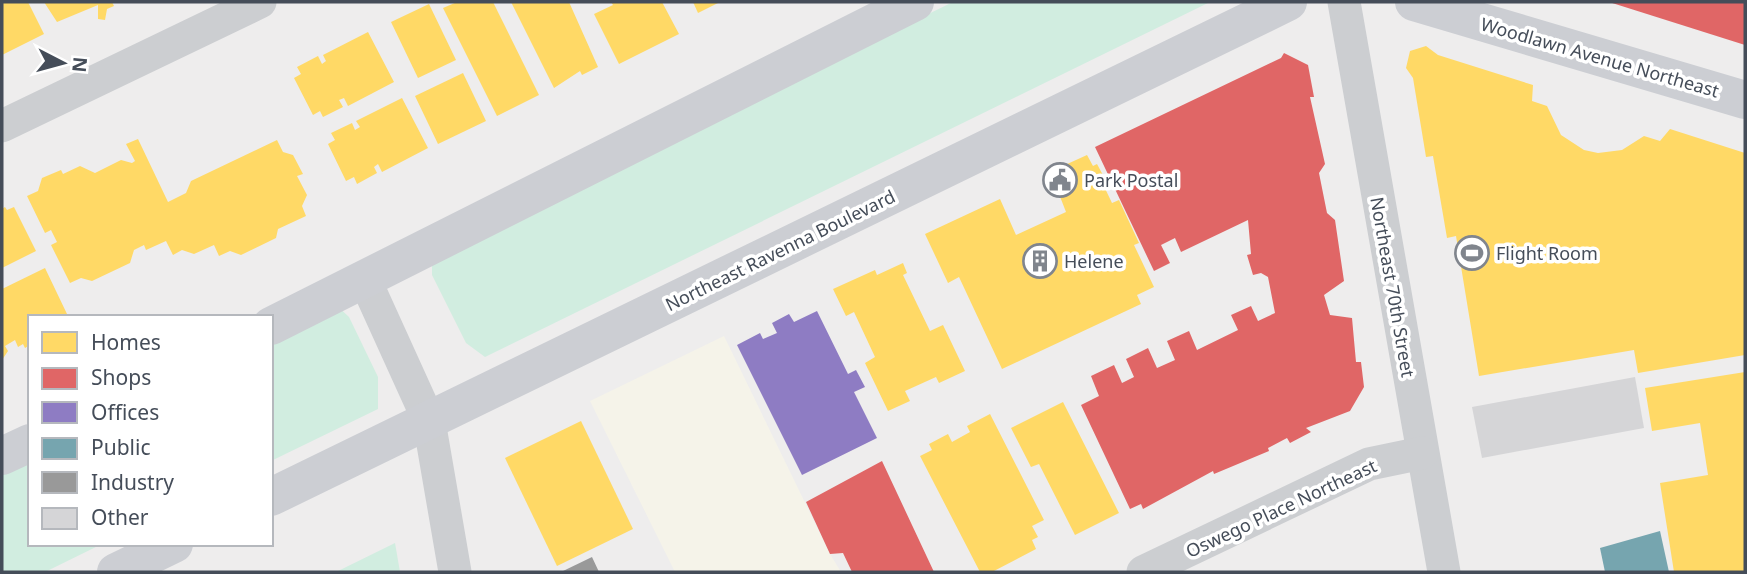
<svg xmlns="http://www.w3.org/2000/svg" width="1747" height="574" font-family="'Noto Sans',sans-serif">
	<style>
		.commercial { fill: #f5f3e9 }
		.green { fill: #d1ede0 }
		.homes { fill: #ffd966 }
		.shops { fill: #e06666 }
		.offices { fill: #8e7cc3 }
		.public { fill: #76a5af }
		.industry { fill: #999 }
		.building { fill: #d5d5d7 }
		.lines { fill: none; stroke-linecap: round; stroke-linejoin: round }
		.street { stroke: #ccced1; stroke-width: 33 }
		.secondary { stroke: #ccced3; stroke-width: 38 }
		.labels { text-anchor: middle; dominant-baseline: central; stroke-width: 7; stroke-linejoin: round; paint-order: stroke }
		.street-label { font-size: 18px; fill: #454d59; stroke: #fff }
		.poi-label { font-size: 18px; fill: #454d59; stroke: #fff; text-anchor: start }
	</style>
	<rect width="100%" height="100%" fill="#eeeded"/>
	<path class="commercial" d="M724 336 830 554 841 572H675L590 401Z"/>
	<g class="green">
		<path d="M953 2H1210L485 357 466 343 432 275V256Z"/>
		<path d="M335 304 349 317 378 377V409L271 461V335Z"/>
		<path d="M30 453V544H102L45 572H2V467Z"/>
		<path d="M395 543 400 572H336Z"/>
	</g>
	<g class="homes">
		<path d="M2 2H28L44 34 2 55Z"/>
		<path d="M44 2H112L114 6 107 9 105 20 98 19V5L57 22Z"/>
		<path d="M457 2H493L539 95 497 116 443 8Z"/>
		<path d="M511 2H569L598 67 582 75 580 71 554 88Z"/>
		<path d="M611 2H662L679 34 619 64 594 14 613 5Z"/>
		<path d="M693 2H720L698 13Z"/>
		<path d="M429 4 456 60 418 78 391 22Z"/>
		<path d="M368 32 394 82 348 106 344 98 339 100 343 107 323 117 320 111 313 115 294 78 301 74 297 67 318 56 322 64 326 61 323 55Z"/>
		<path d="M1426 46 1438 55 1533 85 1532 101 1547 106 1561 135 1584 150 1598 153 1622 150 1644 136 1660 141 1670 129 1745 153V355L1638 373 1634 350 1479 376 1456 236 1447 238 1433 156 1426 157 1413 78 1406 68 1410 51Z"/>
		<path d="M463 73 486 121 438 144 415 96Z"/>
		<path d="M402 98 428 148 382 172 378 164 374 167 377 173 357 184 354 177 346 181 328 144 335 140 331 133 352 123 355 130 360 127 356 121Z"/>
		<path d="M138 139 168 202 186 193 191 181 277 140 283 152 293 155 303 174 297 176 307 195 302 206 306 216 278 229 276 238 241 255 230 251 219 256 214 245 194 254 182 250 173 255 166 241 146 250 144 245 134 250 130 263 92 281 81 278 70 283 51 245 57 242 51 230 45 233 27 196 38 191 42 178 61 170 63 174 80 166 95 173 121 160 132 163 135 161 126 144Z"/>
		<path d="M1087 155 1093 166 1097 164 1104 177 1101 180 1112 203 1119 200 1139 243 1134 245 1154 287 1137 295 1141 304 1002 369 959 277 948 283 925 234 1000 199 1016 235 1066 212 1059 194 1054 197 1043 175Z"/>
		<path d="M5 207 7 210 14 207 36 251 2 268V209Z"/>
		<path d="M903 263 907 273 903 275 930 331 943 325 965 371 939 383 936 377 905 391 910 401 888 411 865 363 875 357 854 312 846 316 833 289 875 270 877 275Z"/>
		<path d="M45 268 67 314 30 317V345L25 348 23 344 18 347 15 340 5 346 8 351 2 360V289Z"/>
		<path d="M1745 372V572H1674L1660 483 1708 475 1700 423 1652 431 1645 388Z"/>
		<path d="M1063 402 1119 513 1075 535 1039 464 1031 467 1011 428Z"/>
		<path d="M990 414 1044 520 1032 526 1038 537 1032 540 1036 549 992 572H980L920 456 932 450 929 444 948 434 952 442 970 432 967 426Z"/>
		<path d="M581 421 633 529 557 566 505 458Z"/>
	</g>
	<g class="shops">
		<path d="M1609 2H1745V45Z"/>
		<path d="M1284 53 1308 65 1314 97H1310L1325 164 1319 173 1327 213 1335 220 1344 281 1324 295 1330 315 1352 318 1356 362H1361L1364 387 1350 411 1306 428 1311 432 1290 443 1287 438 1268 448 1269 451 1214 474 1213 471 1143 509 1141 504 1130 509 1081 405 1099 396 1091 376 1114 365 1122 383 1134 377 1126 359 1148 348 1157 368 1175 360 1167 341 1189 331 1197 350 1238 330 1231 315 1251 306 1258 321 1275 313 1268 277 1261 273 1253 275 1247 255 1251 254 1248 220 1181 252 1175 238 1161 245 1170 263 1154 271 1095 147 1281 58Z"/>
		<path d="M882 461 934 572H852L843 553 830 554 806 502Z"/>
	</g>
	<path class="offices" d="M817 311 848 374 856 370 865 387 854 392 877 438 802 475 737 345 760 333 763 339 777 333 772 323 789 314 794 322Z"/>
	<path class="public" d="M1660 531 1669 572H1605L1600 548Z"/>
	<path class="industry" d="M592 557 599 572H561Z"/>
	<path class="building" d="M1635 377 1644 428 1482 458 1472 407Z"/>
	<g class="lines">
		<g class="street">
			<path d="M1344 2 1444 572"/>
			<path d="M2 126 260 2"/>
			<path d="M365 280 429 421 455 572"/>
			<path d="M1143 572 1369 464 1422 453"/>
		</g>
		<g class="secondary">
			<path d="M1414 2 1745 100"/>
			<path d="M271 326 915 2"/>
			<path d="M2 456 30 443"/>
			<path d="M271 497 1288 2"/>
			<path d="M116 572 174 544"/>
		</g>
	</g>
	<defs>
		<g id="civic-ring" transform="scale(1.75)"><circle r="9.5" fill="#fff" stroke="#80858d" stroke-width="1.5"/><path d="M-.6-6.5H3V-4.5H.6V-3L4-1V1h2V6H-6V1h2V-1L-.6-3ZM-1.2 2.5V6h2.4V2.5Z" fill="#80858d"/></g>
		<g id="stadium-ring" transform="scale(1.75)"><circle r="9.5" fill="#fff" stroke="#80858d" stroke-width="1.5"/><path d="M0-5a6.5 5 0 1 0 0 10a6.5 5 0 1 0 0-10ZM-3.5-1.8h7v3.6h-7Z" fill="#80858d"/></g>
		<g id="building-ring" transform="scale(1.75)"><circle r="9.5" fill="#fff" stroke="#80858d" stroke-width="1.5"/><path d="M-4-6H4V6H1V3H-1V6H-4ZM-2.5-4.3h1.7v1.8h-1.7ZM.8-4.3h1.7v1.8H.8ZM-2.5-1h1.7V.8h-1.7ZM.8-1h1.7V.8H.8Z" fill="#80858d"/></g>
	</defs>
	<g fill-rule="evenodd">
		<use href="#civic-ring" x="1060" y="180"/>
		<use href="#stadium-ring" x="1472" y="253"/>
		<use href="#building-ring" x="1040" y="261"/>
	</g>
	<g class="labels">
		<g class="street-label">
			<text transform="translate(1600 57) rotate(16)">Woodlawn Avenue Northeast</text>
			<text transform="translate(780 250) rotate(-26)">Northeast Ravenna Boulevard</text>
			<text transform="translate(1393 287) rotate(80)">Northeast 70th Street</text>
			<text transform="translate(1281 508) rotate(-25)">Oswego Place Northeast</text>
		</g>
		<g class="poi-label">
			<text x="1084" y="180">Park Postal</text>
			<text x="1496" y="253">Flight Room</text>
			<text x="1064" y="261">Helene</text>
		</g>
	</g>
	<rect width="1747" height="574" fill="none" stroke="#454d59" stroke-width="7"/>
	<rect x="28" y="315" width="245" height="231" fill="#ffffff" stroke="#b5b8bd" stroke-width="2"/>
	<rect x="42" y="332" width="35" height="21" fill="#ffd966" stroke="#b5b8bd" stroke-width="2"/>
	<text x="91" y="350" font-size="21" fill="#454d59">Homes</text>
	<rect x="42" y="368" width="35" height="21" fill="#e06666" stroke="#b5b8bd" stroke-width="2"/>
	<text x="91" y="385" font-size="21" fill="#454d59">Shops</text>
	<rect x="42" y="402" width="35" height="21" fill="#8e7cc3" stroke="#b5b8bd" stroke-width="2"/>
	<text x="91" y="420" font-size="21" fill="#454d59">Offices</text>
	<rect x="42" y="438" width="35" height="21" fill="#76a5af" stroke="#b5b8bd" stroke-width="2"/>
	<text x="91" y="455" font-size="21" fill="#454d59">Public</text>
	<rect x="42" y="472" width="35" height="21" fill="#999999" stroke="#b5b8bd" stroke-width="2"/>
	<text x="91" y="490" font-size="21" fill="#454d59">Industry</text>
	<rect x="42" y="508" width="35" height="21" fill="#d5d5d7" stroke="#b5b8bd" stroke-width="2"/>
	<text x="91" y="525" font-size="21" fill="#454d59">Other</text>
	<g transform="translate(63 63) rotate(96)" stroke="#ffffff" stroke-width="5" paint-order="stroke">
	<path d="M0-5L12 26L0 18L-12 26Z" fill="#454d59"/>
	<text y="-10" font-size="19" font-weight="bold" text-anchor="middle" fill="#454d59">N</text>
	</g>
</svg>
